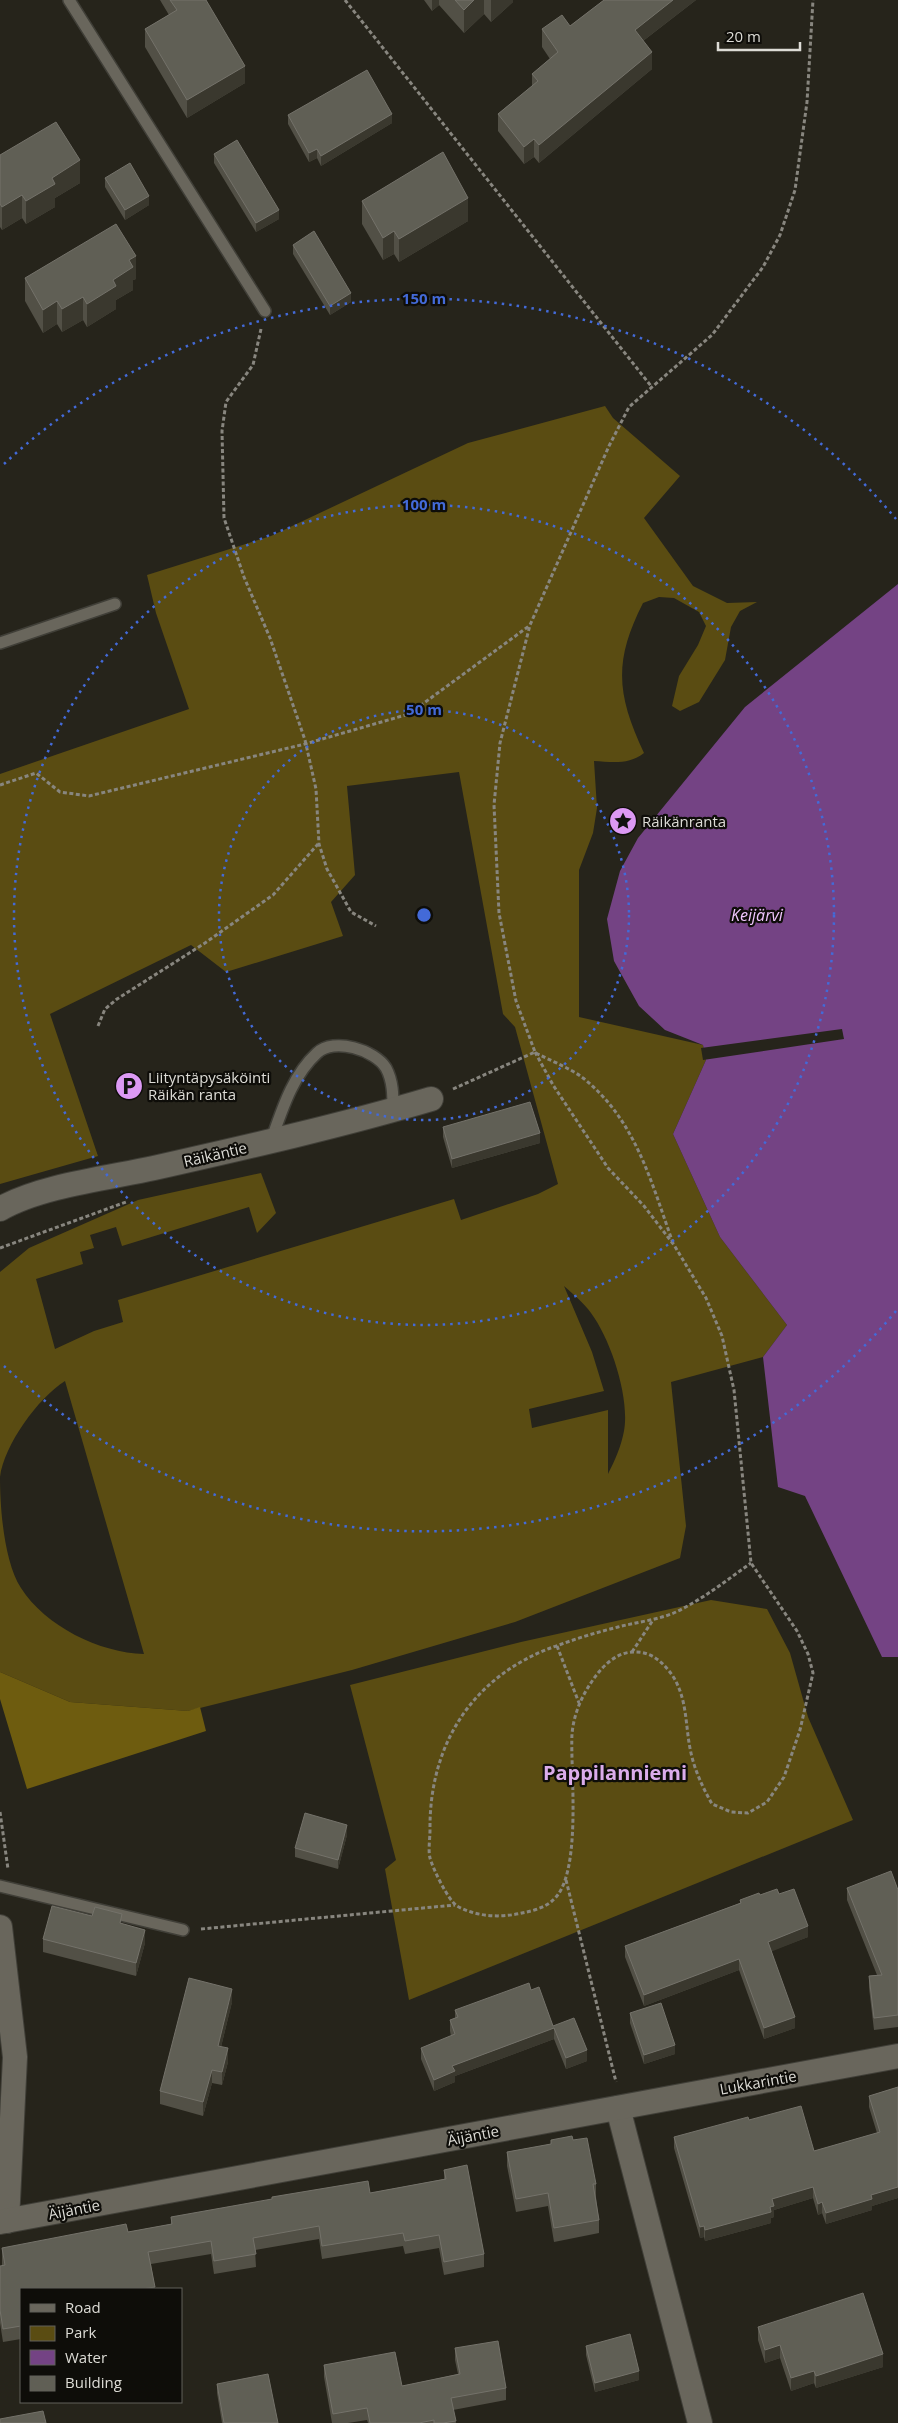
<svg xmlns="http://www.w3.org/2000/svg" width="898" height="2423" font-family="'Open Sans',sans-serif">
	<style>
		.green { fill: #5a4c12; fill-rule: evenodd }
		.forest { fill: #6e5c0f }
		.water { fill: #744384 }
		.pier { fill: #26241b }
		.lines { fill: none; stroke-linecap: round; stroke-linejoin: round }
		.lane-casing { stroke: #403f38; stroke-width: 14 }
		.street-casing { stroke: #403f38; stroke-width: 26 }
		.path { stroke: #88867f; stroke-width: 3; stroke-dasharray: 4 2.5; stroke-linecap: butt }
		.lane { stroke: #69665c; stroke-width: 11 }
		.street { stroke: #69665c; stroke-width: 24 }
		.wall { fill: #525046 }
		.shaded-wall { fill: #3a382e }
		.building { fill: #605f55; stroke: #74726a }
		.ring { fill: none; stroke: #436ad8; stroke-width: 2.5; stroke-dasharray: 2.5 5 }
		.labels { text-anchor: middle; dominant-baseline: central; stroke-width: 4.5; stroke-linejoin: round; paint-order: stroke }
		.poi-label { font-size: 15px; fill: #dddcd6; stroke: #0e0d09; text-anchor: start }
		.street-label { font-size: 15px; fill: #dddcd6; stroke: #0e0d09 }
		.water-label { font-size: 16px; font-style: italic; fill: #f0c6fe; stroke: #0e0d09 }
		.district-label { font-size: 20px; font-weight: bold; fill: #dbaceb; stroke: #0e0d09 }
		.centre { fill: #436ad8; stroke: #0e0d09; stroke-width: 2.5 }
		.ring-label { font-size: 15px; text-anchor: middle; font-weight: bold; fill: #436ad8; stroke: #0e0d09; stroke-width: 4.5; stroke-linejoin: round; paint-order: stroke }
	</style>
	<rect width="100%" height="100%" fill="#26241b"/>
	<g class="green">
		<path d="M605 406 613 418 680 476 644 518 693 586 727 603 757 602 740 611 731 627 725 660 699 702 680 711 672 706 679 676 698 645 706 626 699 612 674 598 659 597 643 603C613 662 617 695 644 753 629 765 612 762 594 761L597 808 593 833 579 870V1017L703 1045 706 1060 673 1134 720 1237 787 1325 763 1357 671 1382 686 1526 680 1558 515 1622 352 1670 188 1711 70 1702 0 1672V1272L29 1248 138 1200 261 1173 276 1213 257 1233 249 1207 122 1246 116 1227 90 1235 94 1248 80 1252 83 1264 36 1279 55 1349 94 1331 123 1322 118 1300 454 1199 461 1220 538 1194 558 1184 515 1027 503 1014 459 772 347 786 355 875 331 902 343 936 226 972 191 945 50 1014 98 1156 0 1184V774L189 709 156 613 147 575 271 536 468 443ZM564 1286C573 1294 584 1303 591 1313 611 1340 630 1398 624 1431 621 1447 615 1460 608 1474V1410L532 1428 529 1409 604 1391 592 1352ZM65 1381 144 1654C100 1653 45 1626 21 1588 4 1562 0 1508 0 1477 4 1445 38 1398 65 1381Z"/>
		<path d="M711 1600 767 1609 790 1653 808 1717 853 1820 409 2000 385 1869 396 1860 350 1685 521 1642Z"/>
	</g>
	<path class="forest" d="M0 1672 70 1702 188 1711 200 1707 206 1731 27 1789 0 1699Z"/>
	<path class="water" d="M898 584V1657H882L805 1496 778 1487 763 1357 787 1325 720 1237 673 1134 706 1060 703 1045 665 1030 639 1006 614 961 607 919 620 871 638 838 745 707Z"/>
	<path class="pier" d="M842 1029 844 1039 703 1060 701 1048Z"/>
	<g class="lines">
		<g class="lane-casing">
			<g id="lane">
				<path d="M69 0 265 311"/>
				<path d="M0 643 115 604"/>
				<path d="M271 1141C282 1110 292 1076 317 1053 334 1037 375 1050 386 1068 393 1081 393 1095 393 1110"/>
				<path d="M0 1886 183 1930"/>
			</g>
		</g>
		<g class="street-casing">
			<g id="street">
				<path d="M0 1209C40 1186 108 1178 154 1168 247 1147 340 1126 431 1099"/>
				<path d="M0 1927 15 2057 7 2221"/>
				<path d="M618 2108 700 2423"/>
				<path d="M0 2222 898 2056"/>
			</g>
		</g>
		<g class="path">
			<path d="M345 0 651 386"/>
			<path d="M261 329 253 365 226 402 222 431 224 518 244 577 270 638 305 740 316 789 319 844 327 869 351 912 376 926"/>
			<path d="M0 785 36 773 60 792 89 796 305 744 409 714 529 626"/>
			<path d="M98 1026 105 1009 117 999 205 943 273 895 318 844"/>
			<path d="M535 1052 553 1085 608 1168 644 1206 674 1245 706 1298 722 1336 734 1390 751 1563 797 1631 808 1654 813 1673 800 1730 784 1777 767 1802 748 1813 731 1812 712 1804C703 1788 695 1771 691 1753 685 1727 688 1702 674 1678 665 1664 652 1651 634 1652 619 1652 607 1662 598 1673 584 1691 574 1711 572 1734 570 1770 583 1877 552 1901 544 1908 532 1911 522 1913 500 1918 477 1917 457 1906 448 1900 433 1869 430 1858 428 1850 430 1839 430 1830 429 1742 475 1673 559 1645 578 1638 598 1632 618 1627 637 1622 658 1620 676 1612 703 1599 727 1580 751 1563"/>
			<path d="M536 1053C551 1061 570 1068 583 1078 636 1120 651 1182 673 1243"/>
			<path d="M453 1089 535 1052 516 1001 499 913 494 805 500 743 530 625 609 446 629 407 712 335 763 267 780 235 795 190 807 102 813 0"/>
			<path d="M0 1248 126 1202"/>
			<path d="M557 1646 579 1703"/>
			<path d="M632 1652 653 1620"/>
			<path d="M0 1812 8 1869"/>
			<path d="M566 1880 616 2082"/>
			<path d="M201 1929 455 1905"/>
		</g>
		<use href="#lane" class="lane"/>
		<use href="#street" class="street"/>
	</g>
	<g class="wall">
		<path d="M160 0H206L245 83 187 118 145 47V29L169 15Z"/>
		<path d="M424 0H513V2L491 22 484 14 464 33 439 5 432 11Z"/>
		<path d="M604 0H696L643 41 652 69 539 163 534 157 524 164 498 131V114L532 86V74L550 59 542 47V29L570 26Z"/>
		<path d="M288 115 392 123 321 166 317 158 309 162 288 124Z"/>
		<path d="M214 154 279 219 256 232 214 163Z"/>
		<path d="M0 155 80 183 55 198V207L26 224 22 218 2 230 0 227Z"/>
		<path d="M105 178 149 205 125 220 105 187Z"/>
		<path d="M362 201 468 221 399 262 394 254 383 260 362 224Z"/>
		<path d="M293 245 351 302 330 315 293 254Z"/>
		<path d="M25 278 136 279 133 280V290L116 300V309L87 327 83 320 62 332 57 324 43 333 25 301Z"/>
		<path d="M443 1127 540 1143 452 1168 443 1137Z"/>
		<path d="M347 1835 338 1869 295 1857V1848Z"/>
		<path d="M847 1888 898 1890V2027L874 2030 869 1988V1976L877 1975 847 1900Z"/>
		<path d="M779 1894 808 1937 771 1951 795 2028 764 2039 739 1970 644 2006 625 1957V1946L740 1903V1900L760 1895Z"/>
		<path d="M92 1916 122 1924 145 1943 136 1976 43 1952V1939Z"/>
		<path d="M531 1990 553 2026 587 2061 566 2069 554 2039 455 2076V2082L434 2091 421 2059V2048L451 2036 450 2031V2020L455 2018V2010Z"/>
		<path d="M232 2002 221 2047 228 2062 222 2085 212 2083 203 2116 160 2104V2091Z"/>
		<path d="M630 2013 675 2054 644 2064 630 2023Z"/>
		<path d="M898 2087V2198L872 2206V2210L826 2224 822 2213 818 2215 813 2198 774 2210V2217L771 2218V2223L705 2241 704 2237 700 2238 674 2148V2137L814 2151 877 2133 869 2107V2096Z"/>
		<path d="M551 2140H573L596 2184V2197L599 2220V2233L554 2242 548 2206 516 2212 507 2166V2152L551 2144Z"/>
		<path d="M444 2170 484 2254V2267L444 2275 439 2248 405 2254 403 2246 322 2259 319 2239 255 2250 256 2267 214 2274 211 2254 151 2264 155 2289H21V2339L3 2342 0 2323V2266H2V2248L128 2232 171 2224V2217L370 2193 444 2179Z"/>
		<path d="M758 2327 883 2367 816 2388 814 2383 791 2391 780 2358 765 2363 758 2340Z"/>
		<path d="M586 2346 639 2380 595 2392 586 2355Z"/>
		<path d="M455 2348 506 2388V2400L453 2410 456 2423H368L367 2420 348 2423H332L324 2377V2365L402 2386 458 2374 455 2360Z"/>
		<path d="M217 2384 278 2423H222L217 2393Z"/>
	</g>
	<g class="shaded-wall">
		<path d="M432 0H439V5L432 11Z"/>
		<path d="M474 0H484V14L464 33V10Z"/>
		<path d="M491 0H513V2L491 22Z"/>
		<path d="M673 0H696L635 47V30Z"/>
		<path d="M652 52V69L539 163V145Z"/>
		<path d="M245 66V83L187 118V100Z"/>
		<path d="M392 114V123L321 166V156Z"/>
		<path d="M534 139V157L524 164V147Z"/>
		<path d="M317 149V158L309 162V153Z"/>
		<path d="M80 160V183L55 198V207L26 224V201L52 178Z"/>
		<path d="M22 195V218L2 230V207Z"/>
		<path d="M149 196V205L125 220V210Z"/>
		<path d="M468 198V221L399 262V239Z"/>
		<path d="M279 210V219L256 232V223Z"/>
		<path d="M394 231V254L383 260V238Z"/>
		<path d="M136 256V279L133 280V290L116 300V309L87 327V304L113 280 129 260Z"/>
		<path d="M351 293V302L330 315V306Z"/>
		<path d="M83 297V320L62 332V309Z"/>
		<path d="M57 301V324L43 333V310Z"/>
		<path d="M540 1133V1143L452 1168V1159Z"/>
		<path d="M347 1825V1835L338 1869V1860Z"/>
		<path d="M808 1926V1937L768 1953V1942Z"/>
		<path d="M145 1930V1943L136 1976V1963Z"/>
		<path d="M739 1959V1970L644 2006V1995Z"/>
		<path d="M232 1989V2002L218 2059V2046Z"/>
		<path d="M795 2017V2028L764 2039V2028Z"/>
		<path d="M554 2028V2039L455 2076V2082L434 2091V2080L452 2066Z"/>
		<path d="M675 2045V2054L644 2064V2055Z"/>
		<path d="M228 2048V2062L222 2085V2072Z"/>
		<path d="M587 2050V2061L566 2069V2058Z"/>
		<path d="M212 2070V2083L203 2116V2102Z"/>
		<path d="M813 2187V2198L774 2210V2217L771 2218V2223L705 2241V2230L770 2207 772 2199Z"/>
		<path d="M898 2187V2198L872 2206V2210L826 2224V2213L871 2195Z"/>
		<path d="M822 2202V2213L818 2215V2204Z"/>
		<path d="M704 2226V2237L700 2238V2227Z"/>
		<path d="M780 2345V2358L765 2363V2350Z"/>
		<path d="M883 2354V2367L816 2388V2376Z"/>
		<path d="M639 2371V2380L595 2392V2383Z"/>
		<path d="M814 2371V2383L791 2391V2378Z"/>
	</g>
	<g class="building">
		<path d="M170 0H206L245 66 187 100 145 29 177 10Z"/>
		<path d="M455 0H474L464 10Z"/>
		<path d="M604 0H673L635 30 652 52 539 145 534 139 524 147 498 114 538 81 532 74 558 52 542 29 562 15 570 26Z"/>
		<path d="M367 70 392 114 321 156 317 149 309 153 288 115Z"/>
		<path d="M56 122 80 160 52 178 55 184 26 201 22 195 2 207 0 204V155Z"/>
		<path d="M237 140 279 210 256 223 214 154Z"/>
		<path d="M443 152 468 198 399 239 394 231 383 238 362 201Z"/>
		<path d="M130 163 149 196 125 210 105 178Z"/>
		<path d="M116 224 136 256 129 260 133 267 113 280 116 286 87 304 83 297 62 309 57 301 43 310 25 278Z"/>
		<path d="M314 231 351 293 330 306 293 245Z"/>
		<path d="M530 1102 540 1133 452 1159 443 1127Z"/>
		<path d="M305 1813 347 1825 338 1860 295 1848Z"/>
		<path d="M891 1871 898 1890V2015L874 2018 869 1976 882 1975 847 1888Z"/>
		<path d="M777 1889 779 1894 794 1889 808 1926 768 1942 795 2017 764 2028 739 1959 644 1995 625 1946 741 1903 740 1900 759 1893 760 1895Z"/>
		<path d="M52 1906 92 1916 95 1907 122 1914 120 1923 145 1930 136 1963 43 1939Z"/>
		<path d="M189 1978 232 1989 218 2046 228 2048 222 2072 212 2070 203 2102 160 2091Z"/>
		<path d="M529 1983 531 1990 539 1987 553 2026 574 2018 587 2050 566 2058 554 2028 452 2066 455 2071 434 2080 421 2048 455 2034 450 2020 458 2017 455 2010Z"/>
		<path d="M661 2003 675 2045 644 2055 630 2013Z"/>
		<path d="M898 2087V2187L871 2195 872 2199 826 2213 822 2202 818 2204 813 2187 772 2199 774 2206 770 2207 771 2212 705 2230 704 2226 700 2227 674 2137 748 2117 749 2120 801 2106 814 2151 880 2132 869 2096Z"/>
		<path d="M572 2136 573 2140 587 2138 596 2184H593L599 2220 554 2228 548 2193 516 2199 507 2152 551 2144V2140Z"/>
		<path d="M467 2165 484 2254 444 2262 439 2235 405 2241 403 2233 322 2246 319 2226 253 2238 256 2254 214 2261 211 2241 148 2252 155 2287 142 2289H21V2326L3 2329 0 2310V2266L5 2265 2 2248 126 2224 128 2232 172 2224 171 2217 272 2199V2197L368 2181 370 2193 446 2179 444 2170Z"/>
		<path d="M863 2293 883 2354 816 2376 814 2371 791 2378 780 2345 765 2350 758 2327Z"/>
		<path d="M630 2334 639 2371 595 2383 586 2346Z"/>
		<path d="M498 2341 506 2388 451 2398 456 2421 443 2423H434V2420L419 2423H370L367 2408 333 2414 324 2365 395 2352 402 2386 460 2374 455 2348Z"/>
		<path d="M268 2374 278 2423H224L217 2384Z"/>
		<path d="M43 2411 46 2423H0V2419Z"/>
	</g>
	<g class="ring">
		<circle cx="424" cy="915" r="205"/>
		<circle cx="424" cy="915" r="410"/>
		<path d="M896 1311A616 616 0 0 1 4 1366M4 464A616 616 0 0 1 896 519"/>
	</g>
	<defs>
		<g id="sight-disc" transform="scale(1.4375)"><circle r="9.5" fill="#dc99f4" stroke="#0e0d09"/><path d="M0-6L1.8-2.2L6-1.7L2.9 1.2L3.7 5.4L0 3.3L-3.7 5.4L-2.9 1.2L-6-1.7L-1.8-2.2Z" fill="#111"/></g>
		<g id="parking-disc" transform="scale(1.4375)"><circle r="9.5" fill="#dc99f4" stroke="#0e0d09"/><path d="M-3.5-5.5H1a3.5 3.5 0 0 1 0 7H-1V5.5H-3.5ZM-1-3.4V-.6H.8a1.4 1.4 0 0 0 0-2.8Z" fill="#111"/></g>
	</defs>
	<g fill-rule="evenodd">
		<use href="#sight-disc" x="623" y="821"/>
		<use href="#parking-disc" x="129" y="1086"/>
	</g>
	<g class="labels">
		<g class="poi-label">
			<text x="642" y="821">Räikänranta</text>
			<text x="148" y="1077">Liityntäpysäköinti<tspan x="148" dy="17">Räikän ranta</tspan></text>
		</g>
		<g class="street-label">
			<text transform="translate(215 1154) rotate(-13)">Räikäntie</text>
			<text transform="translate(758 2082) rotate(-10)">Lukkarintie</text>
			<text transform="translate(473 2135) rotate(-11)">Äijäntie</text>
			<text transform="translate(74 2209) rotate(-11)">Äijäntie</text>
		</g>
		<g class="water-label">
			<text x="757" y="915">Keijärvi</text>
		</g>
		<g class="district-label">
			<text x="615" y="1772">Pappilanniemi</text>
		</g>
	</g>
	<circle cx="424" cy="915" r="8" class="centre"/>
	<g class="ring-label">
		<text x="424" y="304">150 m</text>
		<text x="424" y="510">100 m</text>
		<text x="424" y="715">50 m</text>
	</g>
	<rect x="20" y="2288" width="162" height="115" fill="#0e0d09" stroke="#61605b"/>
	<rect x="30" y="2304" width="25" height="8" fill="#69665c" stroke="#61605b"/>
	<text x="65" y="2313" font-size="15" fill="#dddcd6">Road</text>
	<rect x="30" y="2326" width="25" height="15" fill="#5a4c12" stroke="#61605b"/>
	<text x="65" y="2338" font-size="15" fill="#dddcd6">Park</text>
	<rect x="30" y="2350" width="25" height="15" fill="#744384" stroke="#61605b"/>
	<text x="65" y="2363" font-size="15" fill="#dddcd6">Water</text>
	<rect x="30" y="2376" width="25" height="15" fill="#605f55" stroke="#61605b"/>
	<text x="65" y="2388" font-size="15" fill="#dddcd6">Building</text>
	<path d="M718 42v8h82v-8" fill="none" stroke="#dddcd6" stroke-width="2.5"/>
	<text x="726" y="42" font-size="15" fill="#dddcd6" stroke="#0e0d09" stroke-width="4" paint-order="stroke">20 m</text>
</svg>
